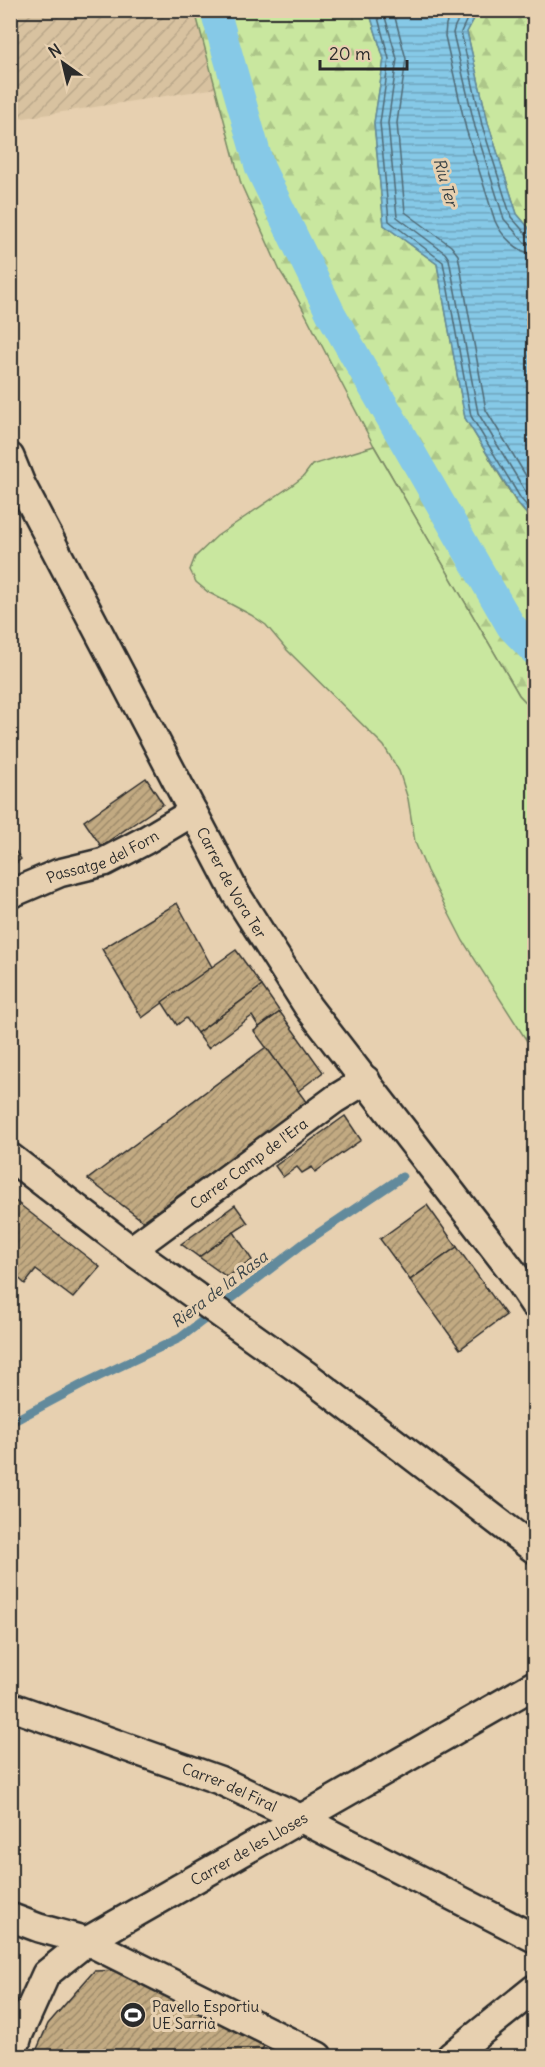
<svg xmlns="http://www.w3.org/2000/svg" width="545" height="2067" font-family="Delius,sans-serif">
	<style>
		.industrial { fill: url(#industrial-furrows) }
		.forest { fill: url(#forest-firs); stroke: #7a8965; stroke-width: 1.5 }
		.green { fill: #c9e79f; stroke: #7a8965; stroke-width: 1.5 }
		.water { fill: url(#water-rules); stroke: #628a9c; stroke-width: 1.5 }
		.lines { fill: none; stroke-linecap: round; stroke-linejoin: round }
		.shore { stroke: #4f6a76; stroke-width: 1.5 }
		.stream { stroke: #628a9c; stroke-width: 9 }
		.canal { stroke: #86c9e7; stroke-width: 30 }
		.building { fill: url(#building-hatch); stroke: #2b2b2b; stroke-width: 1.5 }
		.minor-casing { stroke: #2b2b2b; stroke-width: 32 }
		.minor { stroke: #e7d0b0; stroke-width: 27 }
		.labels { text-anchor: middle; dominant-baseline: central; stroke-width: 6; stroke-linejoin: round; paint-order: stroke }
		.street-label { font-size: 15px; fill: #2b2b2b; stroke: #e7d0b0 }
		.poi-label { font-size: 15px; fill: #2b2b2b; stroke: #e7d0b0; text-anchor: start }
		.water-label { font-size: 16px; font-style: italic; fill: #394347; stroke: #e7d0b0 }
	</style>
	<defs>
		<pattern id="industrial-furrows" width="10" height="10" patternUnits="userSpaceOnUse" patternTransform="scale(1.5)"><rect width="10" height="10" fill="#d8c2a0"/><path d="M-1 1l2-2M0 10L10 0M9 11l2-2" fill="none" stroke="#baa78a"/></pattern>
		<pattern id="forest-firs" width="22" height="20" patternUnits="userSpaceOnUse" patternTransform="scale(1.5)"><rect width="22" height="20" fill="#c9e79f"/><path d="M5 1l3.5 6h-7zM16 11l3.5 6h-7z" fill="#adc689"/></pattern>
		<pattern id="water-rules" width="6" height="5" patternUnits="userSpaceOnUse" patternTransform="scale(1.5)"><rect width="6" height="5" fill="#86c9e7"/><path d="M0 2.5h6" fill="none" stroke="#6ea3bb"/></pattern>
		<pattern id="building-hatch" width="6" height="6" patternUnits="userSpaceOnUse" patternTransform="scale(1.5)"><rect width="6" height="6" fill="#c2aa82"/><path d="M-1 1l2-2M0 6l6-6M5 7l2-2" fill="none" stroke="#9e8b6b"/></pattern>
	</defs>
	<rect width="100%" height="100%" fill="#e7d0b0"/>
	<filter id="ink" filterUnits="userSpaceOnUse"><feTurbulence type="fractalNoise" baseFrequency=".0167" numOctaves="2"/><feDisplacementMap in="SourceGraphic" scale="12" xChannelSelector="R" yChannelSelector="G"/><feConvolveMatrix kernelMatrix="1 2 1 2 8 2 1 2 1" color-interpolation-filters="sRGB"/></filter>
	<g filter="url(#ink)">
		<path class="industrial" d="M11 11H195L217 88 11 120Z"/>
		<g class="forest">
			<path d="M195 11H369L384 59 374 123 384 225 437 264 465 418 516 502 534 523V711L519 695 374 446 296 296 280 271 241 184Z"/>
			<path d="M478 11H534V234L517 214 488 123 467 32Z"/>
		</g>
		<path class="green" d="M374 446 519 695 534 711V1057L527 1041 463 941 427 871 415 842 408 799 399 771 384 746 287 650 266 625 251 615 208 592 196 582 190 570 195 557 217 536 291 486 303 477 312 465Z"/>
		<path class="water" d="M369 11H478L467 32 488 123 517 214 534 234V523L517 502 465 418 437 264 384 225 374 123 384 59Z"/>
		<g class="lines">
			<g class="shore">
				<path d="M376 10 389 59 380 123 389 221 443 262 471 416 521 499 534 514"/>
				<path d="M383 10 397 59 388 123 397 217 445 253 449 259 478 413 527 494 534 502"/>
				<path d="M393 10 406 59 397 123 405 212 451 246 458 255 486 410 534 489"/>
				<path d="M452 10 446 24 445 36 466 129 495 221C501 235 518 253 534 254"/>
				<path d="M463 10 455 26 453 33 475 127 504 219 524 242 534 245"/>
				<path d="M471 10 461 32 482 125 511 217 528 236 534 237"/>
			</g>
			<path class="stream" d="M10 1423 87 1382 180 1338 304 1243 402 1177"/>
			<path class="canal" d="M215 10 260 168 331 314 511 626 534 650"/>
		</g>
		<g class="building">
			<path d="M146 778 163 804 101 846 84 821Z"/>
			<path d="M10 844 21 859 10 868Z"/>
			<path d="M177 903 212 967 142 1018 102 949Z"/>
			<path d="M236 950 262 986 197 1033 186 1018 177 1025 162 1002Z"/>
			<path d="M262 986 280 1012 259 1027 252 1016 208 1048 197 1033Z"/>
			<path d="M280 1012 323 1072 298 1091 254 1031Z"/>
			<path d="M266 1047 307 1103 143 1221 88 1179Z"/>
			<path d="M345 1116 361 1140 315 1172 312 1167 302 1173 297 1167 283 1177 275 1166Z"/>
			<path d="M10 1197 100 1267 73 1298 36 1270 25 1284 10 1270 12 1256 10 1255Z"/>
			<path d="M235 1205 248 1223 234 1232 199 1257 181 1244Z"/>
			<path d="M427 1205 457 1247 410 1280 380 1239Z"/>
			<path d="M234 1232 252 1260 227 1277 199 1257Z"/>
			<path d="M457 1247 506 1315 460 1349 410 1280Z"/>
			<path d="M124 1970 266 2043 258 2056H34L48 2024 94 1971Z"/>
		</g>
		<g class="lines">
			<g class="minor-casing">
				<g id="minor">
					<path id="s1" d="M10 457 21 484 236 894 308 1007 512 1271 534 1304"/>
					<path id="s2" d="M10 894 59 873 104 862 146 840 193 812"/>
					<path d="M10 1157 131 1250 305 1374 534 1549"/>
					<path id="s3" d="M131 1250 335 1099 366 1080"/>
					<path id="s4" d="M10 1706 219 1780 300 1818 534 1938"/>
					<path d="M10 1917 39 1928 87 1941 318 2056"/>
					<path id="s5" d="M12 2056 18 2036 46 1974 87 1941 534 1685"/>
					<path d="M451 2056 534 1989"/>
				</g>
			</g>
			<use href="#minor" class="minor"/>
		</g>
	</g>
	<defs>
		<g id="stadium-disc" transform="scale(1.35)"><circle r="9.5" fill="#2b2b2b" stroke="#e7d0b0"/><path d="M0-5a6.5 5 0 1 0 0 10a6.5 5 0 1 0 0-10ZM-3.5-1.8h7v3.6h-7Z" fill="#fff"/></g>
	</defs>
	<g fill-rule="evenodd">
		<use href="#stadium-disc" x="133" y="2015"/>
	</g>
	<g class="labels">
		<g class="street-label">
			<text stroke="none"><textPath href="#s2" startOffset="100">Passatge del Forn</textPath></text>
			<text stroke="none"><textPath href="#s1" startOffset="480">Carrer de Vora Ter</textPath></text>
			<text stroke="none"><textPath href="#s3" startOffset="146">Carrer Camp de l'Era</textPath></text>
			<text stroke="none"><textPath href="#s4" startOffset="234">Carrer del Firal</textPath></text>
			<text stroke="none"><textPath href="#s5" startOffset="328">Carrer de les Lloses</textPath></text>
		</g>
		<g class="poi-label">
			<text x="152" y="2006">Pavello Esportiu<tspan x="152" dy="17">UE Sarrià</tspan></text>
		</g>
		<g class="water-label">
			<text transform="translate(446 182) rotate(74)">Riu Ter</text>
			<text transform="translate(219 1289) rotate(-37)">Riera de la Rasa</text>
		</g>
	</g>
	<rect width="545" height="2067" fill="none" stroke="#e7d0b0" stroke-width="36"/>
	<rect x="18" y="18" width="509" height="2031" fill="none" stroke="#2b2b2b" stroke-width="2" filter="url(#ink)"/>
	<g transform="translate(63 63) rotate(326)" stroke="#e7d0b0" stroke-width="4.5" paint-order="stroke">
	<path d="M0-4.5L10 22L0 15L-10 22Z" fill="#2b2b2b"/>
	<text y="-9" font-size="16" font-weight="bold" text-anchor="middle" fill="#2b2b2b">N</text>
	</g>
	<path d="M320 60v9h87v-9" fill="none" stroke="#2b2b2b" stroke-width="3"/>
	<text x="329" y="60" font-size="18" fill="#2b2b2b" stroke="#e7d0b0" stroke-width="4.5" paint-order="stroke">20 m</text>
</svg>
